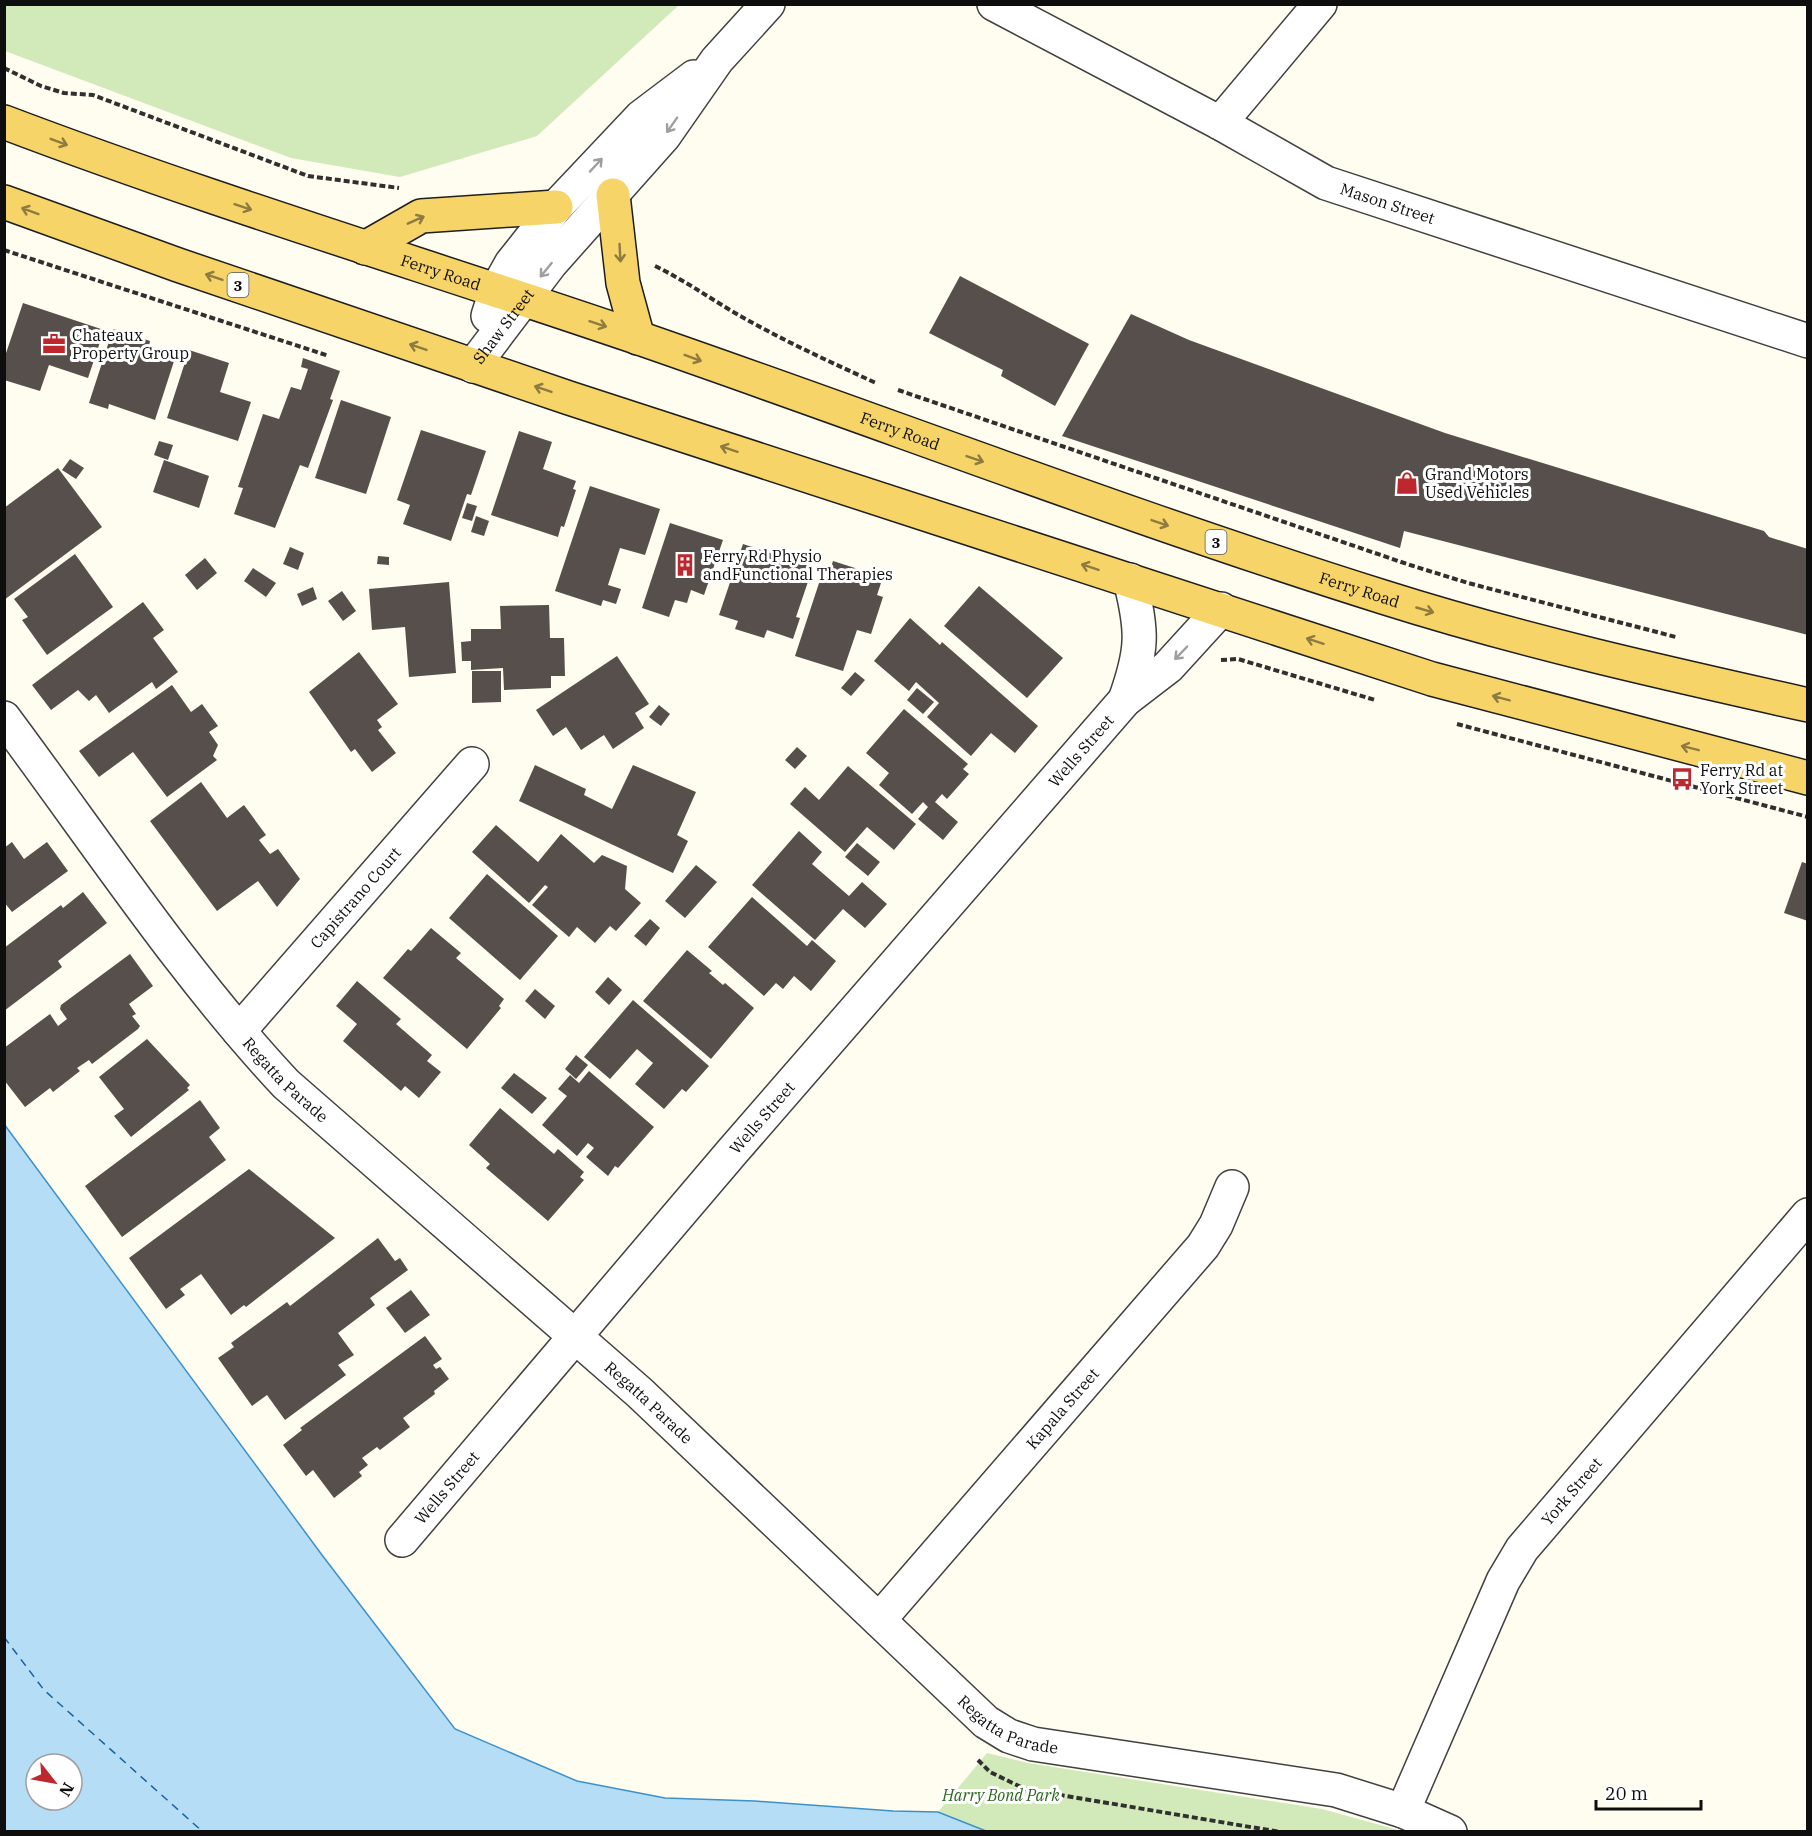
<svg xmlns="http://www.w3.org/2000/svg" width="1812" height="1836" font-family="'IBM Plex Serif',serif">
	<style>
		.green { fill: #d2e9ba }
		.water { fill: #b5ddf5; stroke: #3d91cb; stroke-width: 1.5; fill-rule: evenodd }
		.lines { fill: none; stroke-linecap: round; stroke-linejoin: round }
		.ferry { stroke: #19639e; stroke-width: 1.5; stroke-dasharray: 8 6; stroke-linecap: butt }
		.building { fill: #574f4b }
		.minor-casing { stroke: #414141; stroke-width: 36 }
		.major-casing { stroke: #1f1f1f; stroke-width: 36 }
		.path { stroke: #303030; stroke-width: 4; stroke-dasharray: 6 3; stroke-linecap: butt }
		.minor { stroke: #fff; stroke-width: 33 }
		.major { stroke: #f6d468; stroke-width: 33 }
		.oneway { stroke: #9f9f9f }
		.oneway2 { stroke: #8e7b40 }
		.labels { text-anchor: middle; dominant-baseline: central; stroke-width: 6; stroke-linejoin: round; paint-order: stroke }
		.shield { fill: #fff; stroke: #565656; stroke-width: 1.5 }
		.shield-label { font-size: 15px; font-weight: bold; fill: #0e0e0e }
		.street-label { font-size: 16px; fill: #0e0e0e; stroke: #fff }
		.poi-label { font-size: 16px; fill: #0e0e0e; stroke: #fff; text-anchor: start }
		.park-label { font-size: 16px; font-style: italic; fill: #2d651f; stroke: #fff }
	</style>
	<rect width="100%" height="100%" fill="#fffcf0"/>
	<g class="green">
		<path d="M4 5 5 4 679 5 537 136 400 177 291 158 5 51Z"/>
		<path d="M987 1753 1028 1763 1322 1809 1402 1831H986L938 1812Z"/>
	</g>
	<path class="water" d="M4 1124 322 1555 455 1729 577 1781 665 1798 755 1801 893 1811 938 1812 986 1831H5ZM36 1764H72V1800H36Z"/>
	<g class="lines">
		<path class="ferry" d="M4 1637 44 1690 203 1832"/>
	</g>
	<g class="building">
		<path d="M960 276 1089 344 1055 406 1001 376 1003 370 929 333Z"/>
		<path d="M23 303 104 330 88 378 49 365 40 391 4 380V359Z"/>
		<path d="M1131 314 1189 340 1445 433 1764 531 1769 537 1808 549V635L1404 531 1400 548 1062 436Z"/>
		<path d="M113 329 150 341 149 346 176 355 155 420 109 404 108 409 89 403Z"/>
		<path d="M189 350 229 363 220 392 251 402 238 441 167 418Z"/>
		<path d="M303 358 340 371 330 399 333 400 308 468 300 465 275 528 234 514 243 488 238 487 263 414 279 419 291 387 301 390 308 369 301 367Z"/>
		<path d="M341 400 391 417 366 494 315 478Z"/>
		<path d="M421 430 486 451 471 495 467 494 451 541 403 524 410 505 397 500Z"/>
		<path d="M519 431 552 442 543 469 576 481 573 489 576 490 564 527 561 526 558 537 491 515Z"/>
		<path d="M159 441 173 445 168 460 154 455Z"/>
		<path d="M70 459 84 468 76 479 62 470Z"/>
		<path d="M164 460 209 476 199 508 153 492Z"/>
		<path d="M58 468 102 527 4 600V508Z"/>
		<path d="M590 486 660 509 645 555 620 548 608 585 621 589 616 604 603 600 601 606 555 591Z"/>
		<path d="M467 503 477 506 472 521 462 518Z"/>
		<path d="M476 516 489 521 484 536 471 532Z"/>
		<path d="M670 523 723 540 704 595 691 590 687 603 675 600 669 617 642 608Z"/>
		<path d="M743 544 813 567 796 617 800 618 793 639 767 630 764 638 735 629 738 621 719 615Z"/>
		<path d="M290 547 304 553 298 570 283 564Z"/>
		<path d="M75 554 113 607 47 655 22 620 28 617 14 599Z"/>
		<path d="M378 556 389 557V565L377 564Z"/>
		<path d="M205 558 217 573 197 590 185 575Z"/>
		<path d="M833 561 883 577 877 595 883 597 871 634 857 630 843 671 795 656 821 577 827 579Z"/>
		<path d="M253 568 276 583 266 597 244 581Z"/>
		<path d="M449 582 456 673 409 677 405 627 372 630 369 589Z"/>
		<path d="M979 586 1063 658 1027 698 944 626Z"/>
		<path d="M313 587 317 599 302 606 297 594Z"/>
		<path d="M342 591 356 611 343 621 328 601Z"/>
		<path d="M143 602 164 630 153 638 178 672 156 689 152 682 109 713 96 695 89 701 78 690 51 710 32 685Z"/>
		<path d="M549 605 550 638H564L565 676H551V688L504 690 503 668 471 670V661H462L461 642 471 641V629H501L500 606Z"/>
		<path d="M910 618 940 645 942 642 1038 726 1015 753 991 733 971 756 927 717 939 703 916 682 909 691 874 661Z"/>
		<path d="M359 652 398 704 377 720 382 727 378 730 396 753 372 772 355 749 351 752 309 692Z"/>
		<path d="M617 656 649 704 635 713 644 728 613 749 604 735 581 750 566 727 553 736 536 710Z"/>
		<path d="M472 671H501V702L472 703Z"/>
		<path d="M855 672 865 680 851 696 841 688Z"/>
		<path d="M172 685 191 712 202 704 218 726 209 732 218 745 213 756 217 760 167 797 133 752 99 777 79 751Z"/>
		<path d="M917 688 934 702 923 714 907 700Z"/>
		<path d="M659 705 670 714 661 726 649 717Z"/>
		<path d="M904 709 968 764 963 769 969 774 947 799 942 794 935 802 958 822 943 840 918 819 928 807 923 802 912 814 879 785 889 773 866 753Z"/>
		<path d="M797 747 807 756 795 769 785 760Z"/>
		<path d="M535 765 586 789 584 795 612 809 633 765 696 792 677 835 688 841 673 873 519 801Z"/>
		<path d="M848 766 916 824 894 850 867 827 845 852 790 804 805 787 819 800Z"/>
		<path d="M201 782 227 818 244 805 266 835 259 840 270 854 278 849 300 879 277 907 258 881 217 911 150 821Z"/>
		<path d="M496 825 538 862 561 834 594 863 602 855 627 866 625 889 641 903 616 931 610 926 595 943 577 927 569 937 532 905 548 887 545 885 529 903 472 852Z"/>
		<path d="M799 831 822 852 812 864 849 896 862 882 887 904 865 928 843 909 815 940 752 885Z"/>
		<path d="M12 842 24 859 47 842 68 871 12 912 4 902V848Z"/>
		<path d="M857 843 880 862 868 876 845 857Z"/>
		<path d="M1802 862 1808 864V921L1784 913Z"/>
		<path d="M696 865 717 882 685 918 665 901Z"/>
		<path d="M487 874 558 936 520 980 449 918Z"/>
		<path d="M83 892 107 923 58 961 62 967 4 1011V948L61 905 63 908Z"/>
		<path d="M752 897 807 946 812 940 836 961 811 991 794 976 783 989 776 983 764 996 708 947Z"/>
		<path d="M650 919 660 928 646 946 634 936Z"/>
		<path d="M431 928 461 953 456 958 504 999 499 1006 501 1008 467 1049 383 978 408 949 411 951Z"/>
		<path d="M687 950 712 971 709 973 723 985 725 983 754 1008 711 1059 643 1001Z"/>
		<path d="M130 954 153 986 129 1004 136 1014 132 1016 140 1026 138 1029 92 1064 89 1060 77 1068 80 1071 53 1092 50 1088 25 1107 4 1080V1048L50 1014 58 1026 67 1019 60 1009 61 1005Z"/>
		<path d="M608 977 622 990 609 1005 595 992Z"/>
		<path d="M357 981 401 1019 396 1024 432 1055 427 1061 441 1072 419 1098 405 1086 401 1091 343 1041 357 1024 336 1006Z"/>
		<path d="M535 989 555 1006 545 1019 525 1001Z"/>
		<path d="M633 1000 709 1066 686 1092 682 1089 664 1109 635 1084 653 1063 637 1049 610 1079 584 1057Z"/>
		<path d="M147 1039 190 1085 187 1088 189 1090 131 1137 114 1116 124 1109 99 1077Z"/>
		<path d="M576 1055 588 1065 576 1079 565 1069Z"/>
		<path d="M589 1071 654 1127 618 1168 615 1166 608 1176 586 1157 594 1148 588 1143 577 1156 542 1125 567 1096 558 1089 570 1075 579 1083Z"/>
		<path d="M514 1073 547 1098 532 1114 501 1088Z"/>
		<path d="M200 1100 220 1128 209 1137 226 1160 122 1237 85 1186Z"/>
		<path d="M500 1108 554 1154 558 1149 584 1172 580 1177 584 1180 548 1221 486 1168 490 1164 469 1145Z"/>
		<path d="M249 1169 335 1238 246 1307 244 1305 231 1315 201 1274 180 1289 185 1295 166 1309 129 1258Z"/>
		<path d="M378 1238 395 1261 400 1258 408 1270 370 1298 375 1305 338 1333 354 1355 338 1365 346 1375 285 1420 267 1395 252 1406 218 1358 234 1347 231 1343 287 1302 290 1306Z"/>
		<path d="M411 1290 430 1315 405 1333 386 1308Z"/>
		<path d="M425 1336 442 1359 433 1365 436 1369 440 1367 449 1379 434 1391 435 1394 403 1418 410 1427 380 1450 377 1447 362 1458 368 1465 359 1472 362 1476 334 1498 313 1470 306 1476 283 1445 302 1430 300 1428Z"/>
	</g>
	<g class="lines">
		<g class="minor-casing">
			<g id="minor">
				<path id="s1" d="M994 4 1220 123 1326 183 1808 341"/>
				<path d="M1220 123 1320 4"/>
				<path d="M488 316 496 291 511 264 556 207 641 117 694 77"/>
				<path id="s2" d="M473 366 551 263 664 136 717 60 768 4"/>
				<path d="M1125 700C1143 650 1143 631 1130 580"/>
				<path id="s3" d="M4 718C95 840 183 974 286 1084L640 1393 986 1722 1009 1736 1033 1744 1336 1790 1403 1811 1450 1832"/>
				<path id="s4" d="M239 1031 472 764"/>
				<path id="s5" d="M402 1540 732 1152 1125 700 1168 667 1221 609"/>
				<path id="s6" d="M879 1620 1203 1246 1216 1225 1232 1187"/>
				<path id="s7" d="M1403 1811 1503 1581 1522 1549 1808 1215"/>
			</g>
		</g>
		<g class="major-casing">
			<g id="major">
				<path id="s8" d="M4 122C212 201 425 265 636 337 885 423 1131 518 1383 597 1522 641 1665 673 1808 705"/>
				<path d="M613 195 623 283 638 338"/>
				<path d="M4 202 178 265 569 398 1432 679 1808 778"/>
				<path d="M365 248 421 216 556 207"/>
			</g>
		</g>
		<g class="path">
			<path d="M4 68 41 86 64 93 93 95 308 176 399 188"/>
			<path d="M4 250 329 356"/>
			<path d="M655 266C684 280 708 297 735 313 780 339 828 361 876 383"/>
			<path d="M898 390 1410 565 1468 583 1676 637"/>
			<path d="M1221 660 1238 659 1375 700"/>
			<path d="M1457 724 1808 817"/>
			<path d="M978 1760 990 1772 1025 1789 1280 1832"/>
		</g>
		<use href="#minor" class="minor"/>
		<use href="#major" class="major"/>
	</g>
	<defs><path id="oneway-shaft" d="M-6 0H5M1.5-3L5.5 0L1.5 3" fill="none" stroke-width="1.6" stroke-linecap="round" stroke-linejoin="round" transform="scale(1.5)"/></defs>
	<g class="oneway">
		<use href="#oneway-shaft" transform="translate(672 125) rotate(125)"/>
		<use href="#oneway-shaft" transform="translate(596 165) rotate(-47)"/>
		<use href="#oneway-shaft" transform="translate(546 270) rotate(129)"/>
		<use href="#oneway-shaft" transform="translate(1181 653) rotate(134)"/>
	</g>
	<g class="oneway2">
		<use href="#oneway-shaft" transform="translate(59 142) rotate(21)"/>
		<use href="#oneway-shaft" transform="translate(243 207) rotate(18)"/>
		<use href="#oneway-shaft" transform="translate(30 211) rotate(-160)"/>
		<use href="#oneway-shaft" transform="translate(416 220) rotate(-24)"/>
		<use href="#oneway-shaft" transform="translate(620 253) rotate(87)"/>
		<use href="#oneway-shaft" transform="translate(214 277) rotate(-161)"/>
		<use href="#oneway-shaft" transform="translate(598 324) rotate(18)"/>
		<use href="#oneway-shaft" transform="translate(418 347) rotate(-161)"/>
		<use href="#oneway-shaft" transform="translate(693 358) rotate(20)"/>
		<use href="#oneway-shaft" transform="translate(543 389) rotate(-161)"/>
		<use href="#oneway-shaft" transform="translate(729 449) rotate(-162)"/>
		<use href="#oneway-shaft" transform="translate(975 459) rotate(19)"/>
		<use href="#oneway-shaft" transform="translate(1160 523) rotate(19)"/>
		<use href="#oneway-shaft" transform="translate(1090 567) rotate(-162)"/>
		<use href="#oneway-shaft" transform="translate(1425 610) rotate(16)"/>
		<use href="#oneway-shaft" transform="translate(1315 641) rotate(-162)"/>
		<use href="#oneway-shaft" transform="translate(1501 698) rotate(-165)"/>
		<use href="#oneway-shaft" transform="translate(1690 748) rotate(-166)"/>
	</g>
	<defs>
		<g id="office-bare" transform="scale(1.8)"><path d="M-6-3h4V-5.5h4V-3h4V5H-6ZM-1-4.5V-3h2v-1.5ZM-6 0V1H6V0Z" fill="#bc282e" stroke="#fff" stroke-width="2.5" paint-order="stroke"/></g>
		<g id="shop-bare" transform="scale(1.8)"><path d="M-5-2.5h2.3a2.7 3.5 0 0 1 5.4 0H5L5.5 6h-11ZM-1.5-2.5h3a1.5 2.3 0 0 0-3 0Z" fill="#bc282e" stroke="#fff" stroke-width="2.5" paint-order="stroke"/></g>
		<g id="building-bare" transform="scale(1.8)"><path d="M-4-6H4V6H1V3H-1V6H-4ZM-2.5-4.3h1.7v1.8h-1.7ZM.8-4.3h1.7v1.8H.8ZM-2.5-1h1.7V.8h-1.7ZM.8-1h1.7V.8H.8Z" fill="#bc282e" stroke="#fff" stroke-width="2.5" paint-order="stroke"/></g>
		<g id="bus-bare" transform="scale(1.8)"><path d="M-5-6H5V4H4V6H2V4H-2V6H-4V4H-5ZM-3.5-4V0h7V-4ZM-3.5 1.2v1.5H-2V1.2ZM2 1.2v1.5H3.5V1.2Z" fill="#bc282e" stroke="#fff" stroke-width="2.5" paint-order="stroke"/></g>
	</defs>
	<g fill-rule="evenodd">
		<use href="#office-bare" x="54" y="344"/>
		<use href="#shop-bare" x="1407" y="483"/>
		<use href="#building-bare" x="685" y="565"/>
		<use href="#bus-bare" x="1682" y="779"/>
	</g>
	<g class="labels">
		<g class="shield">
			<rect x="227.5" y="273" width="21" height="24" rx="4.5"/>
			<rect x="1205.5" y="530" width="21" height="24" rx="4.5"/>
		</g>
		<g class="shield-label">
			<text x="238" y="285">3</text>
			<text x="1216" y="542">3</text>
		</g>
		<g class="street-label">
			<text stroke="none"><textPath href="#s1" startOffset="442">Mason Street</textPath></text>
			<text stroke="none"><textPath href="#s8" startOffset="462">Ferry Road</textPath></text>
			<text stroke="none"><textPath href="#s2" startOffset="50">Shaw Street</textPath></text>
			<text stroke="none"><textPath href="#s8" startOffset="948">Ferry Road</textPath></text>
			<text stroke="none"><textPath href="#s8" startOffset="1434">Ferry Road</textPath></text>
			<text stroke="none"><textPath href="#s5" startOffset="1041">Wells Street</textPath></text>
			<text stroke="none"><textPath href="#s4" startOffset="177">Capistrano Court</textPath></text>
			<text stroke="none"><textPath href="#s3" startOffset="459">Regatta Parade</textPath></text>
			<text stroke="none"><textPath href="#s5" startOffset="555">Wells Street</textPath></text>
			<text stroke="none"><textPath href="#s3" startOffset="945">Regatta Parade</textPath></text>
			<text stroke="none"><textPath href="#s6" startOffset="280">Kapala Street</textPath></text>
			<text stroke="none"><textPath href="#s5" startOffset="69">Wells Street</textPath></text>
			<text stroke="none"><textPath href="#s7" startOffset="364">York Street</textPath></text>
			<text stroke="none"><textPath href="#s3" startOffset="1431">Regatta Parade</textPath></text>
		</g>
		<g class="poi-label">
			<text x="72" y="335">Chateaux<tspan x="72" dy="18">Property Group</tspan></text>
			<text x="1425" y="474">Grand Motors<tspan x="1425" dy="18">Used Vehicles</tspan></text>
			<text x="703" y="556">Ferry Rd Physio<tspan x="703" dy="18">andFunctional Therapies</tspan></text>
			<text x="1700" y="770">Ferry Rd at<tspan x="1700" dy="18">York Street</tspan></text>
		</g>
		<g class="park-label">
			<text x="1001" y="1795">Harry Bond Park</text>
		</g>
	</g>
	<rect width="1812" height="1836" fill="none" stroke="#0e0e0e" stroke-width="12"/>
	<g transform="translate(54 1782) rotate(121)"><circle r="28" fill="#ffffff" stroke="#9f9f9f" stroke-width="1.5"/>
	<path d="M0-4.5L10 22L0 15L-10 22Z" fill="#bc282e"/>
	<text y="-9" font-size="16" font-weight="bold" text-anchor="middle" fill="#0e0e0e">N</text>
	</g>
	<path d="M1596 1800v9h105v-9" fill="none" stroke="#0e0e0e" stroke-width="3"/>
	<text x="1605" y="1800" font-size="18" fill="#0e0e0e" stroke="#ffffff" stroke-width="4.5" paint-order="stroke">20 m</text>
</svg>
